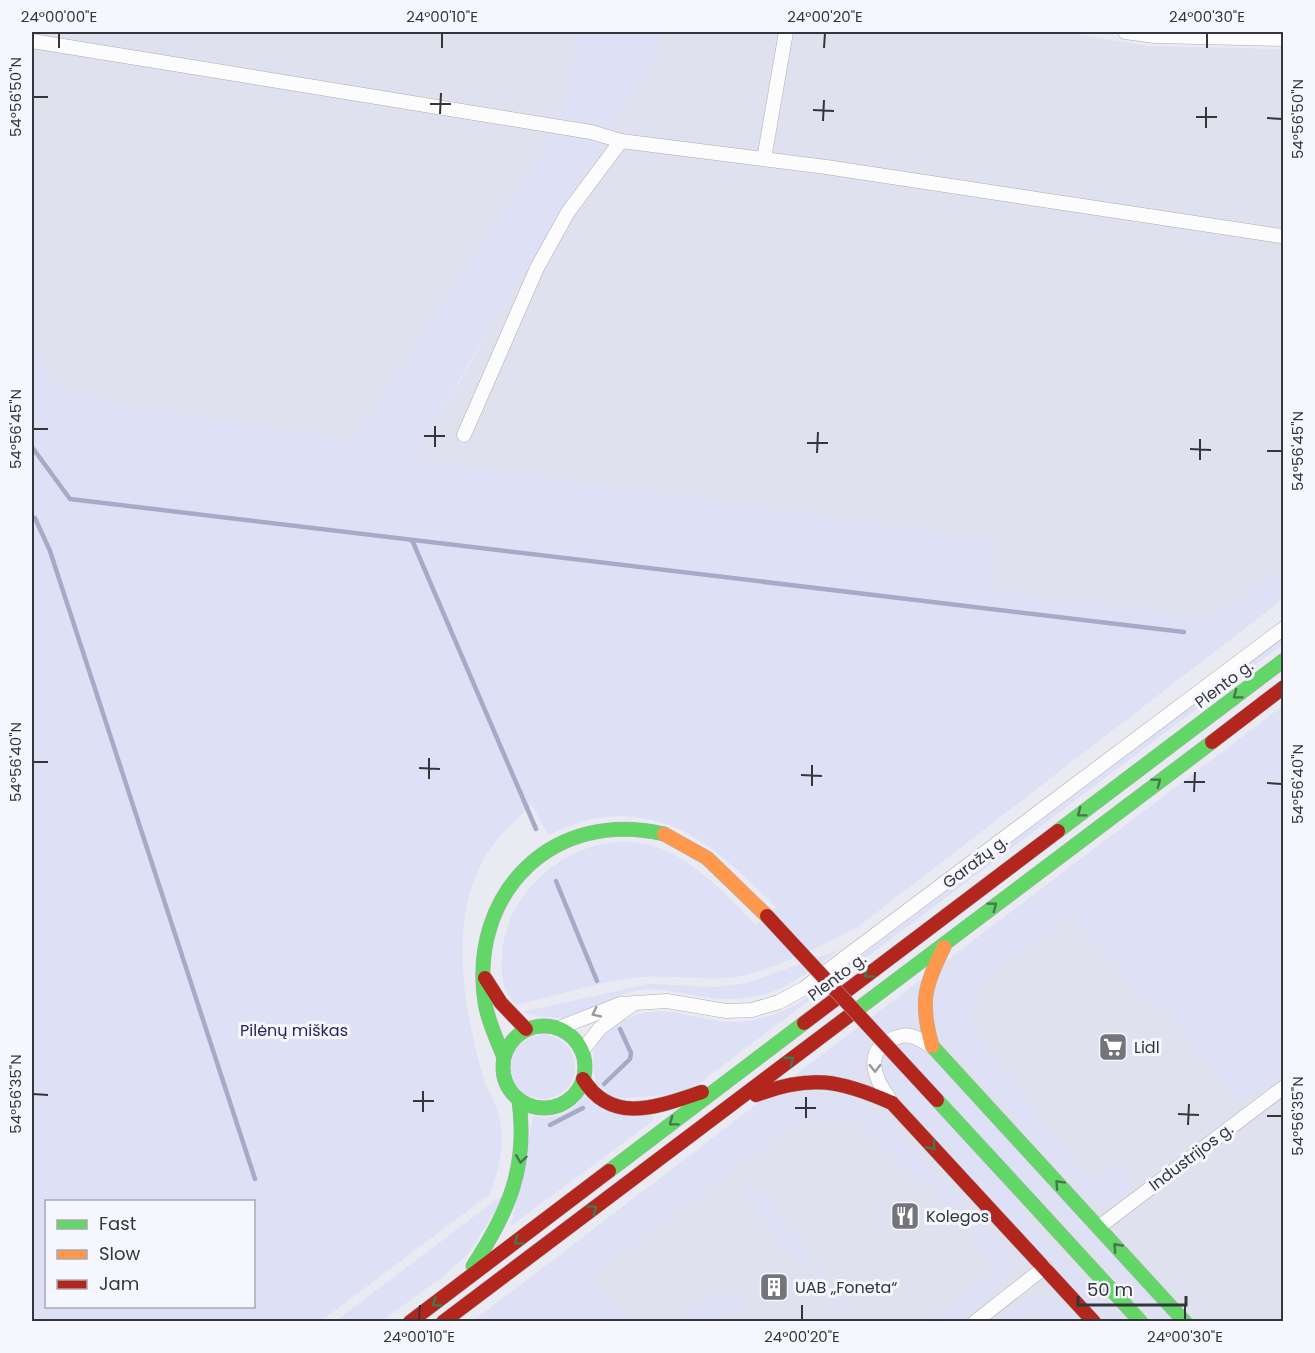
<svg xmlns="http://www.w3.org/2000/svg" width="1315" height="1353" font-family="Poppins,sans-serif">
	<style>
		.built { fill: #dfe1ef }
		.green { fill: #dee1f5; fill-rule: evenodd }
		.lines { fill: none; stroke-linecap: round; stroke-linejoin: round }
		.stream { stroke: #a6aac7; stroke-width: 4.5 }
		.street-casing { stroke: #acacb2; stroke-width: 15 }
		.fast-casing { stroke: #acacb2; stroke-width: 15 }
		.slow-casing { stroke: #acacb2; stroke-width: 15 }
		.jam-casing { stroke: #acacb2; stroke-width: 15 }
		.street { stroke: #fcfcfd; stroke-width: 14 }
		.fast { stroke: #63d668; stroke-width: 14 }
		.slow { stroke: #ff974d; stroke-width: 14 }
		.jam { stroke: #b3261e; stroke-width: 14 }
		.fast-bridge-casing { stroke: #acacb2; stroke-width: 15; stroke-linecap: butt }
		.jam-bridge-casing { stroke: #acacb2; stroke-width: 15; stroke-linecap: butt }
		.fast-bridge { stroke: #63d668; stroke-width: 14 }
		.jam-bridge { stroke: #b3261e; stroke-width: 14 }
		.oneway { stroke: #47764d }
		.oneway2 { stroke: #98999c }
		.ticks { fill: none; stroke: #35363b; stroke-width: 2 }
		.labels { text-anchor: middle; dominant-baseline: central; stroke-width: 6; stroke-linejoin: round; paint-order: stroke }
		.street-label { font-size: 16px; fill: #35363b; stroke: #f5f6fe }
		.park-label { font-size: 16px; fill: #27275a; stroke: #f5f6fe }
		.poi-label { font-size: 16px; fill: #35363b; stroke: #f5f6fe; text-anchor: start }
		.neatline { fill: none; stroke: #35363b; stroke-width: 2 }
		.ticks-label { font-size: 15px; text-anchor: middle; fill: #35363b }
	</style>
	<rect width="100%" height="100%" fill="#eaebf2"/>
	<g class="built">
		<path d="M32 32H579L558 128 353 440 107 402 54 386 32 329Z"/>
		<path d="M663 32H1064L1148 46 1283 49V567L1213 618 989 591 993 540 415 459 513 289 650 65Z"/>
		<path d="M1283 706V1321L472 1322 765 1098Z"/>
	</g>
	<g class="green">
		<path d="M579 32H663L650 65 468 365 416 459 993 540 989 591 1213 618 1283 567V599L859 926C827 944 764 975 727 978 695 980 664 974 632 978 593 984 554 996 516 1005 503 991 501 978 502 959 503 881 595 816 669 852 703 869 730 898 756 925L776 907C722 854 675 804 591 819 577 822 562 830 548 835L532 805C517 819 499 834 488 852 447 918 463 1003 482 1073 486 1088 495 1101 499 1116 506 1144 499 1170 489 1195L321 1321H32V329L54 386 107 402 353 440 558 128ZM46 1202H254V1306H46Z"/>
		<path d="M1283 636V644L701 1082 678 1094 614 1099 596 1083C594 1073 592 1061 594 1051 600 1031 628 1015 648 1012 674 1008 703 1021 730 1022 753 1023 776 1014 796 1005Z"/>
		<path d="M1283 706V1072L1247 1100 1241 1101 1233 1095 1172 1016 1138 993 1107 954 1093 944 1071 915 976 987 972 1027 1091 1183 1118 1163 1131 1181C1133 1201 1109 1204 1093 1201L944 1040C922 996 943 972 973 941Z"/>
		<path d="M841 949C791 984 768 1006 704 997 683 994 661 987 640 990 614 994 596 1010 572 1017 562 1020 532 1016 522 1012L648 984 716 987 747 983Z"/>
		<path d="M919 981 914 1025C872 1032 868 1037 863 1079L798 1073Z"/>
		<circle cx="543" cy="1067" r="32"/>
		<path d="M908 1045 922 1047 1174 1321H1158L1041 1194 1021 1212 1121 1321H1105L889 1088 885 1079 883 1063 897 1047Z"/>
		<path d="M817 1092C845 1093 861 1100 883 1117L1011 1254 1009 1273 982 1300 953 1321H928L995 1269 927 1179 919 1185 905 1166 860 1122 805 1116 592 1276 629 1321 472 1322 765 1098 769 1104 790 1095Z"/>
		<path d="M583 1096 653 1115 654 1120 511 1226 533 1117C555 1119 572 1115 583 1096Z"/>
		<path d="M742 1184H747L755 1192 761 1191 859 1321H851L806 1262 800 1266 739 1187Z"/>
		<path d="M508 1191 468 1254 446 1274 382 1321 334 1322Z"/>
		<path d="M719 1292 724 1301 738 1292 745 1301 717 1321H679Z"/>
		<path d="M1041 1295 1056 1299 1076 1321H1046L1033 1308 1015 1321H990L1030 1298Z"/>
	</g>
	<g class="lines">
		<g class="stream">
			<path d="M32 447 70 499 1184 632"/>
			<path d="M32 517 35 518 50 551 255 1179"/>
			<path d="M412 540 536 829"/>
			<path d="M556 881 597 981"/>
			<path d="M604 1084 630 1059 631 1053 620 1029"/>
			<path d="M550 1125 583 1108"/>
		</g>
		<g class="street-casing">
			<g id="street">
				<path d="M1125 32 1155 36 1284 39"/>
				<path d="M32 41 591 132 621 141 826 167 1281 236"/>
				<path d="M764 159 786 32"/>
				<path d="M464 435 537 268 568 212 621 141"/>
				<path d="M559 1028 620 1004 667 1001 726 1011 752 1010 779 1002 803 989 1284 628"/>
				<path d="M582 1051 600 1028 633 1004"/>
				<path d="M889 1098C875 1079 863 1052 892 1039 898 1037 904 1034 910 1036 917 1037 925 1043 932 1046"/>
				<path d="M1099 1227 1284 1087"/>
				<path d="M975 1322 1045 1267"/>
			</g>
		</g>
		<g class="fast-casing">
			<g id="fast">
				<path d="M1058 831 1284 660"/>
				<path d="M854 1012 1212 742"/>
				<circle cx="544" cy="1067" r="41"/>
				<path d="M932 1046 1185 1322"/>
				<path d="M503 1055C496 1038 488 1021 485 1003 468 892 554 808 664 834"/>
				<path d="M609 1171 804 1023"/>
				<path d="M1031 1202 1141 1322"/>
				<path d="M473 1266C509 1211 528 1167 519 1101"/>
			</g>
		</g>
		<g class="slow-casing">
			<g id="slow">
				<path d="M664 834 707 858 767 916"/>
				<path d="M932 1046C920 1003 924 986 944 947"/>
			</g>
		</g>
		<g class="jam-casing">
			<g id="jam">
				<path d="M1212 742 1284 687"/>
				<path d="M485 978 501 1003 526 1029"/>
				<path d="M804 1023 1058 831"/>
				<path d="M583 1079C612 1126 659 1106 702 1092"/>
				<path d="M756 1095C810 1074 840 1080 892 1103"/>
				<path d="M892 1103 1094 1322"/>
				<path d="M410 1322 609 1171"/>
				<path d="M443 1322 854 1012"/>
			</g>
		</g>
		<use href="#street" class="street"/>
		<use href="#fast" class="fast"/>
		<use href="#slow" class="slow"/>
		<use href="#jam" class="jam"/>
		<g class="fast-bridge-casing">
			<path id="fast-bridge" d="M937 1100 1031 1202"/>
		</g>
		<g class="jam-bridge-casing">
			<path id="jam-bridge" d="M767 916 937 1100"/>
		</g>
		<use href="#fast-bridge" class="fast-bridge"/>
		<use href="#jam-bridge" class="jam-bridge"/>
	</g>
	<defs><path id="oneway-chevron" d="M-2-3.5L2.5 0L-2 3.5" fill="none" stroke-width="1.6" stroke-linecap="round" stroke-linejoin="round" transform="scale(1.5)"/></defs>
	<g class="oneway">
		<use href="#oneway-chevron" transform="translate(1237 695) rotate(143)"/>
		<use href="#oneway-chevron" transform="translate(1157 782) rotate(-37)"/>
		<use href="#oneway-chevron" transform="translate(1081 813) rotate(143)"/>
		<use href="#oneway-chevron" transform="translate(993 906) rotate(-37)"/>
		<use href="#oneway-chevron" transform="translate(868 974) rotate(143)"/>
		<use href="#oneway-chevron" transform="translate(790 1060) rotate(-37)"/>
		<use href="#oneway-chevron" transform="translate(673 1122) rotate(143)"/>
		<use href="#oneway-chevron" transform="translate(932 1146) rotate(47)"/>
		<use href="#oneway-chevron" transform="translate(521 1159) rotate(98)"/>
		<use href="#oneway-chevron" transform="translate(1059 1184) rotate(-133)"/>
		<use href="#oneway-chevron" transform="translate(593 1209) rotate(-37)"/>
		<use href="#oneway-chevron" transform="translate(518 1241) rotate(143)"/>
		<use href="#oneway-chevron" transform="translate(1117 1247) rotate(-133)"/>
		<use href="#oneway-chevron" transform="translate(436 1303) rotate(144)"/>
	</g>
	<g class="oneway2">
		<use href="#oneway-chevron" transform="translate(596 1013) rotate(154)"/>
		<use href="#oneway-chevron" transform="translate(875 1068) rotate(89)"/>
	</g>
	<path class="ticks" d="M59 48V33M442 48V33M824 48 825 33M1207 48V33M33 97H48M430 104H451M813 110 834 111M440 114 441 93M1196 117H1217M1267 118 1282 119M823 121 824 100M1206 128V107M33 429H48M424 436H445M807 443H828M435 447V426M1190 449 1211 450M1267 451H1282M817 453 818 432M1200 460V439M33 762H48M419 768 440 769M801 775 822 776M429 779V758M1184 782H1205M1267 783 1282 784M812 786V765M1194 792 1195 772M33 1094 48 1095M413 1101H434M795 1108H816M423 1112V1091M1178 1114 1199 1115M1267 1116H1282M806 1118V1097M1188 1125 1189 1104M419 1320 420 1305M802 1320V1305M1185 1320V1305"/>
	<defs>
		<g id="supermarket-square" transform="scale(1.5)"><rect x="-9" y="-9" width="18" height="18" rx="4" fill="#74757b" stroke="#f5f6fe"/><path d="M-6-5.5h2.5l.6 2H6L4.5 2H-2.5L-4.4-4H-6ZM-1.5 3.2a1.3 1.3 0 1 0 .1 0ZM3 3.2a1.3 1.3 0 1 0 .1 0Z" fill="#fff"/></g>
		<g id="restaurant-square" transform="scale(1.5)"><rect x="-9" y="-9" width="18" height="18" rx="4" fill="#74757b" stroke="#f5f6fe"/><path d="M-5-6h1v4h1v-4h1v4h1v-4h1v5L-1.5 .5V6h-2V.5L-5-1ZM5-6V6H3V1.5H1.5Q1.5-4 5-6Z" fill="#fff"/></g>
		<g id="building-square" transform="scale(1.5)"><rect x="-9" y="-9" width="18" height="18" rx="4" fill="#74757b" stroke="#f5f6fe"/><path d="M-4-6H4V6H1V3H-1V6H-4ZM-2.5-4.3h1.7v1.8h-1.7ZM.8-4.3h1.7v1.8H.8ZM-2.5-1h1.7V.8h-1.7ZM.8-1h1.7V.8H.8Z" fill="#fff"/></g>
	</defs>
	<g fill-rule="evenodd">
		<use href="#supermarket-square" x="1113" y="1047"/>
		<use href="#restaurant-square" x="905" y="1216"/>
		<use href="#building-square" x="774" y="1287"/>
	</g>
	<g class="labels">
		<g class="street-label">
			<text transform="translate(1224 684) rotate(-37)">Plento g.</text>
			<text transform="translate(975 862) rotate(-37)">Garažų g.</text>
			<text transform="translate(837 977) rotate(-37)">Plento g.</text>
			<text transform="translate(1191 1157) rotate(-37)">Industrijos g.</text>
		</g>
		<g class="park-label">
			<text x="294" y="1030">Pilėnų miškas</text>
		</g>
		<g class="poi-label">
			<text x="1134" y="1047">Lidl</text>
			<text x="926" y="1216">Kolegos</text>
			<text x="795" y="1287">UAB „Foneta“</text>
		</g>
	</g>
	<rect width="1315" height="1353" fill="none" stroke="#f5f6fe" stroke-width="66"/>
	<rect x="45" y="1200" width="210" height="108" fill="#f5f6fe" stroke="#a8a9b0" stroke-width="1.5"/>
	<rect x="57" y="1220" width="30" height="9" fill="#63d668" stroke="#a8a9b0" stroke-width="1.5"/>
	<text x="99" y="1230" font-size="18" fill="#35363b">Fast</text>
	<rect x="57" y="1250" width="30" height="9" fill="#ff974d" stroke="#a8a9b0" stroke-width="1.5"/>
	<text x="99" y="1260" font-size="18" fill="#35363b">Slow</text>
	<rect x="57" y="1280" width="30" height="9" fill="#b3261e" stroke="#a8a9b0" stroke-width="1.5"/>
	<text x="99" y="1290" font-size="18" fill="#35363b">Jam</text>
	<path d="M1078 1296v9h108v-9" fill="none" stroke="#35363b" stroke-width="3"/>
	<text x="1087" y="1296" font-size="18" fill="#35363b" stroke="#f5f6fe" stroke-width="4.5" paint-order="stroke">50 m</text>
	<rect x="33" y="33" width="1249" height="1287" class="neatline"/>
	<g class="ticks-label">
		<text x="59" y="22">24°00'00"E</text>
		<text x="442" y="22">24°00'10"E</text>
		<text x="825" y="22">24°00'20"E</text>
		<text x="1207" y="22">24°00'30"E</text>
		<text transform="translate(16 97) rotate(-90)" y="5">54°56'50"N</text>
		<text transform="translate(1298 119) rotate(-90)" y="5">54°56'50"N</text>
		<text transform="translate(16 429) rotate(-90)" y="5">54°56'45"N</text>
		<text transform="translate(1298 451) rotate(-90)" y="5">54°56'45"N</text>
		<text transform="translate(16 762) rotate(-90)" y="5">54°56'40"N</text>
		<text transform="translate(1298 784) rotate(-90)" y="5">54°56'40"N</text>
		<text transform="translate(16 1094) rotate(-90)" y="5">54°56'35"N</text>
		<text transform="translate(1298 1116) rotate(-90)" y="5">54°56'35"N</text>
		<text x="419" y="1342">24°00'10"E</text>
		<text x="802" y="1342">24°00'20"E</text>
		<text x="1185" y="1342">24°00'30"E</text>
	</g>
</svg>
